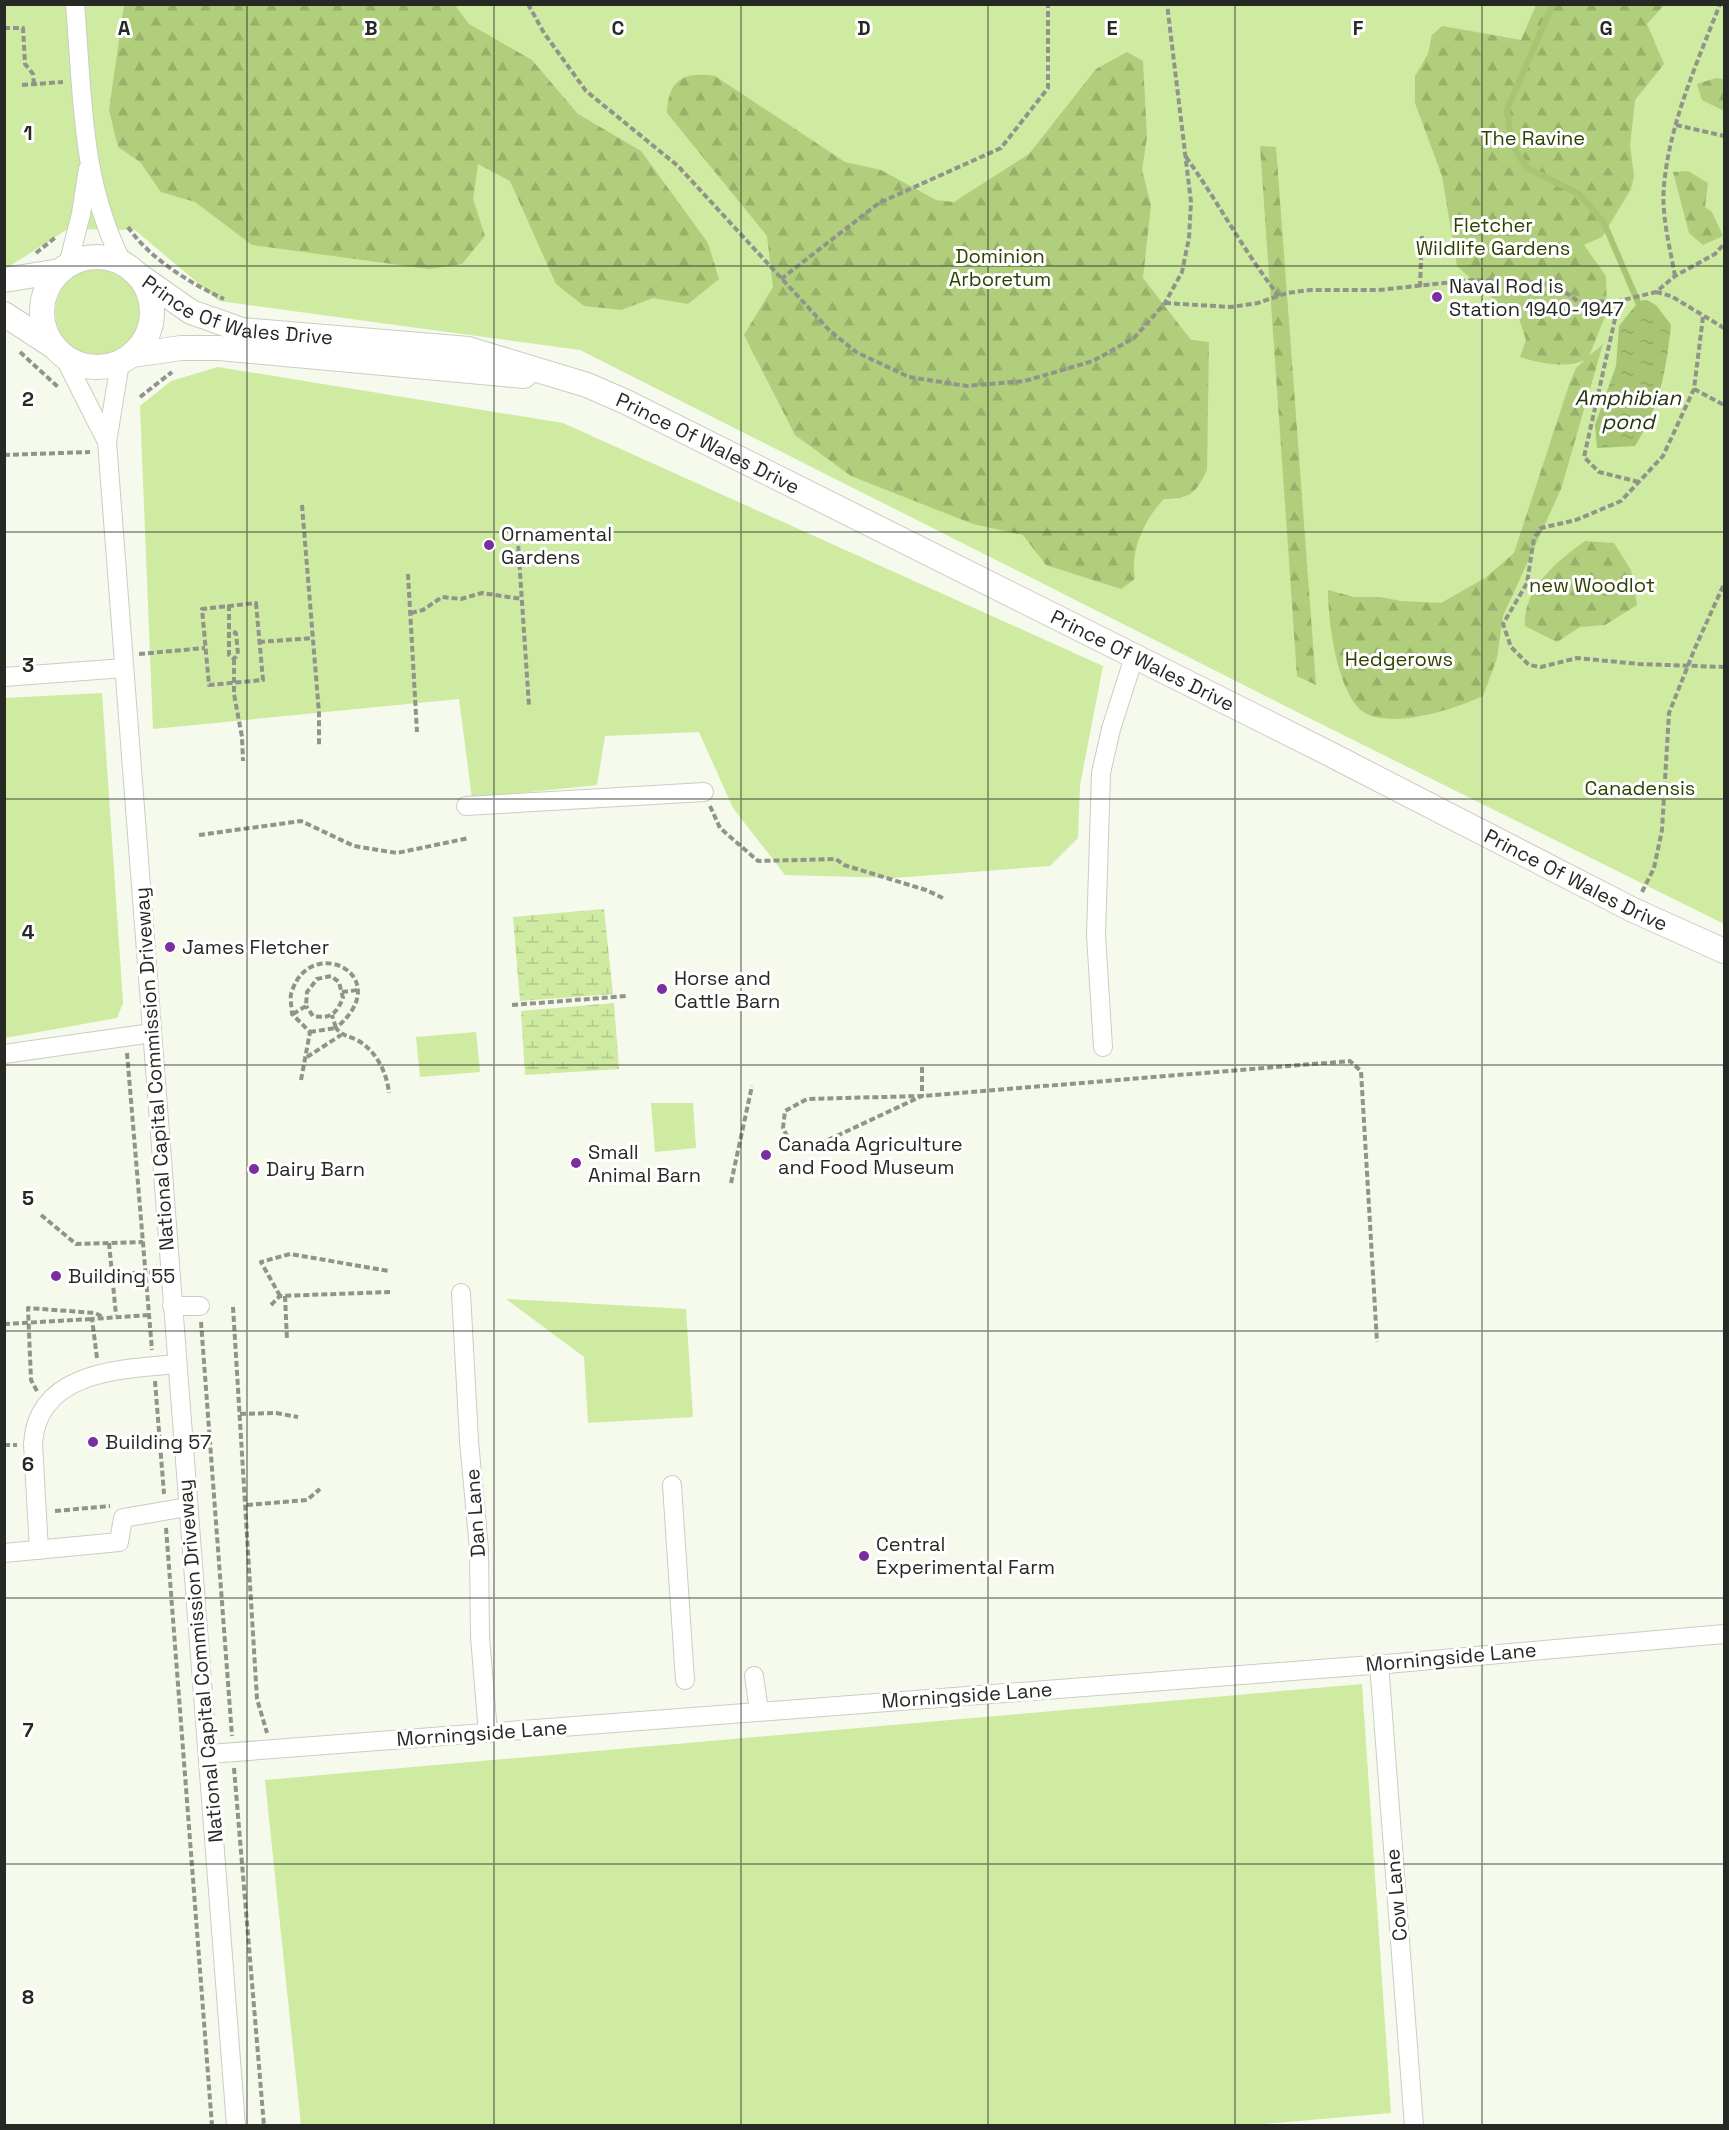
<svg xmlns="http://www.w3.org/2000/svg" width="1729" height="2130" font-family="'Space Grotesk',sans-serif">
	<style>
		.green { fill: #cfeaa1 }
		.forest { fill: url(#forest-firs) }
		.wetland { fill: url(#wetland-marsh) }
		.water { fill: url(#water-ripples) }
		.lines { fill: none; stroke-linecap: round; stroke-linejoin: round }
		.stream { stroke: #a7c572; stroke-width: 6 }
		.minor-casing { stroke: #c9cec1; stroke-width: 20 }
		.major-casing { stroke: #c9cec1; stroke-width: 26 }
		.path { stroke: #91948b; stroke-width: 4; stroke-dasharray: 6 3; stroke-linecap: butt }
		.minor { stroke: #fff; stroke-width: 18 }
		.major { stroke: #fff; stroke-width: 24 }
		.grid { fill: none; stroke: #272924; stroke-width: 1.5; stroke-opacity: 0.55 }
		.poi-dot { fill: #7a2fa1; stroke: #fff; stroke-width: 2 }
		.labels { text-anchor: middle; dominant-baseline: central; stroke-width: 6; stroke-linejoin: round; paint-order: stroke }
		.park-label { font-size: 20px; fill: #304101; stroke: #fff }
		.poi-label { font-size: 20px; fill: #272924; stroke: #fff; text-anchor: start }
		.street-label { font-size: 20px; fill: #272924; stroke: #fff }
		.water-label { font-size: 21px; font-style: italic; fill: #283310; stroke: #fff }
		.grid-label { font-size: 20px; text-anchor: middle; font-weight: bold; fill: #272924; stroke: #fff; stroke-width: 6; stroke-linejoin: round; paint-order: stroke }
	</style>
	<defs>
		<pattern id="forest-firs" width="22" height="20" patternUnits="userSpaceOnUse" patternTransform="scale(1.5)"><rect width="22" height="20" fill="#b0ce7b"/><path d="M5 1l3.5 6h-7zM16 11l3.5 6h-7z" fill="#97b16a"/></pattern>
		<pattern id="wetland-marsh" width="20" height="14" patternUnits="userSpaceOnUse" patternTransform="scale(1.5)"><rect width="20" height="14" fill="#cfeaa1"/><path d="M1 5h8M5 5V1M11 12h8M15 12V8" fill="none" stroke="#b2c98a"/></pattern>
		<pattern id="water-ripples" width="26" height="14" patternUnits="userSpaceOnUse" patternTransform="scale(1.5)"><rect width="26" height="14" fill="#a7c572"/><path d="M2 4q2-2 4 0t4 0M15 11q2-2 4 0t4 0" fill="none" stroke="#90a963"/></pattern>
	</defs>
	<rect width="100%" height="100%" fill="#f5faed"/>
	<g class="green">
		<path d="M5 5H1724V924L1303 715 580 350 219 301 135 230 68 229 5 269Z"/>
		<circle cx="98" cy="312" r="43"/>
		<path d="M218 367 563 423 1103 666 1080 785 1078 838 1050 866 894 878 785 875 733 808 699 732 605 736 597 785 472 798 459 699 153 729 140 406 171 381Z"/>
		<path d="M102 693 123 1003 117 1018 5 1038V698Z"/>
		<path d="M476 1032 480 1072 420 1077 416 1037Z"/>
		<path d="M651 1103H693L696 1148 655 1152Z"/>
		<path d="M506 1299 686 1309 693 1417 588 1423 584 1357Z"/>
		<path d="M1362 1684 1391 2113 1241 2126 301 2125 265 1780Z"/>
	</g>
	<g class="forest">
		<path d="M124 5H455L469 24 532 60 578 114 641 151 708 243 719 279 688 304 653 298 621 310 584 306 556 284 510 181 478 164 473 199 485 236 462 264 429 269 252 245 195 202 161 192 140 162 118 147 109 110Z"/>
		<path d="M1536 5H1664L1647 24 1664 64 1635 100 1630 145 1634 176 1631 189 1602 237 1584 245 1606 276 1607 312 1589 356 1603 344 1561 489 1503 616 1497 658 1483 696C1455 709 1396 728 1367 714 1337 699 1328 619 1328 590L1354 597H1380L1401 601 1441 603 1485 578 1514 553 1569 385 1576 368 1585 360C1567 369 1540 363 1520 357L1526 340 1518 315 1497 302 1457 266 1442 176 1415 103V76L1428 54 1432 35 1442 26 1521 40Z"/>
		<path d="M1127 52 1143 61 1147 137 1142 170 1151 205 1143 278 1191 340 1209 342 1207 470C1196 493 1190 499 1164 499 1145 518 1129 552 1135 579L1121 589 1046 565 1023 535 973 524 851 476 795 435 744 335 773 287 767 236 667 113C668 80 684 71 715 76L845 162 881 170 936 200 954 202 1029 154 1096 69Z"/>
		<path d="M1716 78 1724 79V111L1702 100 1697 84Z"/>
		<path d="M1260 146 1276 147 1316 685 1297 676Z"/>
		<path d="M1688 171 1708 183 1705 207 1712 212 1723 236 1703 245 1689 233 1673 172Z"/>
		<path d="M1585 541 1614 543 1631 570 1637 605 1605 625 1580 627 1557 642 1525 626C1523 589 1557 561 1585 541Z"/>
	</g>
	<g class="wetland">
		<path d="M604 909 613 994 520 1001 513 917Z"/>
		<path d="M614 1003 619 1069 525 1075 521 1011Z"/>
	</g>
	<path class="water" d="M1646 300 1656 305 1671 325C1666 372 1660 406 1635 446L1597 448 1595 425 1616 366 1619 326 1639 301Z"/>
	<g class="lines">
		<path class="stream" d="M1553 4 1507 109 1512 145 1527 168 1579 194 1604 223 1641 309"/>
		<g class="minor-casing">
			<g id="minor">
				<path d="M75 4C83 96 80 180 123 264"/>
				<path d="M68 265 81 214 88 169"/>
				<path d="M64 357 107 442"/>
				<path d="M120 363 107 442 236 2126"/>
				<path d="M4 677 124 668"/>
				<path d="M466 806 704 792"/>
				<path d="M1103 1047 1096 935 1101 773 1111 729 1134 657"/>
				<path d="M4 1054 152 1033"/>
				<path d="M461 1293 469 1441 479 1549 480 1637 488 1733"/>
				<path d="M172 1306H200"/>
				<path d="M672 1485 685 1680"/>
				<path d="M39 1550 33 1444C37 1371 121 1369 177 1364"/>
				<path d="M4 1553 119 1542 123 1518 187 1507"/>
				<path d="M1379 1663 1414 2126"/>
				<path d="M754 1676 759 1711"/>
				<path d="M209 1754 1398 1663 1724 1634"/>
			</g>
		</g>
		<g class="major-casing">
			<g id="major">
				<circle cx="97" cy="312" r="55"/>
				<path id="s1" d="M134 272 191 312 242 330 468 349 587 385 626 402 1324 751 1633 910 1724 951"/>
				<path d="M4 280 60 271"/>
				<path d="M4 314 53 346"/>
				<path d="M132 355 181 348H219L524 376"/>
			</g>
		</g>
		<g class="path">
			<path d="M528 4 544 33 586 91 678 166 829 330 856 352 909 377 967 386 1025 381 1093 361 1134 338 1165 303 1182 272 1189 238 1191 202 1167 4"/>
			<path d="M4 28H23L25 64 33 74 34 84"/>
			<path d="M22 85 63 82"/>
			<path d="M1676 125 1724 136"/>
			<path d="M1186 157C1219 203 1244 252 1279 296"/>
			<path d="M128 227C150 259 190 283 224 299"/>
			<path d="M36 253 56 237"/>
			<path d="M1675 276C1670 248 1661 214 1664 185 1670 122 1697 63 1720 4"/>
			<path d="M781 279 879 203 1001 148 1048 88V4"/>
			<path d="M1420 287 1422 233"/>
			<path d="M1656 292 1671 296 1724 328"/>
			<path d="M1619 301 1584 457 1599 472 1639 482"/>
			<path d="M1165 303 1231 307 1258 303 1287 293 1310 290H1379L1472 280 1535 282 1559 288 1579 302 1619 301 1656 292 1675 276 1715 254 1724 244"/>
			<path d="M1703 317 1694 389 1663 456 1621 501 1576 520 1541 528 1534 538 1527 583 1503 624 1511 647 1529 665 1541 667 1577 658 1639 664 1724 667"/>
			<path d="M20 352 58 387"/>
			<path d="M1694 389 1724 405"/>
			<path d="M140 397 172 372"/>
			<path d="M4 455 90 452"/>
			<path d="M302 505 319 713V746"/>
			<path d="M517 528 529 706"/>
			<path d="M408 574 417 732"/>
			<path d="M256 603 263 680 209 685 202 609Z"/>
			<path d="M229 605V655L234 659 238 654 236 633 230 631"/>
			<path d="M411 613 423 610 442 597 461 599 482 593 522 599"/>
			<path d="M259 642 313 638"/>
			<path d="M139 654 205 648"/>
			<path d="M234 659V694L242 737 243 761"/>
			<path d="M710 806 720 828 758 861 836 859 844 865 926 890 945 899"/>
			<path d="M199 835 301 821 354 846 397 853 469 838"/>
			<path d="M1642 892 1654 868 1662 830 1669 713 1695 648 1724 584"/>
			<path d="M342 992 358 990"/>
			<path d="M512 1005 627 996"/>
			<path d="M293 1014 306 1006 307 992 317 979 331 976 339 982 343 998C336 1014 331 1019 313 1016L306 1006"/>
			<path d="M310 1032 336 1028 332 1015"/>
			<path d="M127 1053 152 1350"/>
			<path d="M307 1057 341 1035"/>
			<path d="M922 1067V1096L813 1147 791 1144 783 1128 785 1111 807 1099 922 1096 1350 1061 1361 1071 1377 1342"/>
			<path d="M301 1080 310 1032 292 1014C292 1008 289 997 292 991 311 933 398 976 336 1028 342 1036 349 1036 357 1040 376 1050 387 1073 389 1093"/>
			<path d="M731 1183 752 1086"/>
			<path d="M41 1215 76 1244 143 1242"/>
			<path d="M109 1243 116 1315"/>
			<path d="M113 1274 154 1272"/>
			<path d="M280 1296 261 1262 290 1254 389 1271"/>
			<path d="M285 1296 287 1340"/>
			<path d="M271 1305 280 1296 390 1292"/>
			<path d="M233 1307 257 1699 267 1733"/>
			<path d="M201 1322 232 1736"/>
			<path d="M4 1324 92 1319"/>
			<path d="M97 1358 92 1319 149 1315"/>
			<path d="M155 1381 164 1494"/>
			<path d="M37 1391 31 1380 28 1308 95 1313 103 1317"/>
			<path d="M240 1414 276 1413 298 1417"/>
			<path d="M4 1445H17"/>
			<path d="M247 1505 307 1500 320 1489"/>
			<path d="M55 1511 110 1506"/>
			<path d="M166 1528 212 2126"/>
			<path d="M234 1768 264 2126"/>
		</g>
		<use href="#minor" class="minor"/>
		<use href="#major" class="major"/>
	</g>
	<path class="grid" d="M247 4V2126M494 4V2126M741 4V2126M988 4V2126M1235 4V2126M1482 4V2126M4 266H1724M4 532H1724M4 799H1724M4 1065H1724M4 1331H1724M4 1598H1724M4 1864H1724"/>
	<g class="poi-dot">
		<circle cx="1437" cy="297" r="6"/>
		<circle cx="489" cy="545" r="6"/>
		<circle cx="170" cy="947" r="6"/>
		<circle cx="662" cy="989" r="6"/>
		<circle cx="766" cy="1155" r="6"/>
		<circle cx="576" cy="1163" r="6"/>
		<circle cx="254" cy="1169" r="6"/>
		<circle cx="56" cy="1276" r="6"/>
		<circle cx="93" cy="1442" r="6"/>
		<circle cx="864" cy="1556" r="6"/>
	</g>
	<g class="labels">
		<g class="park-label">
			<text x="1533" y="138">The Ravine</text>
			<text x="1493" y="225">Fletcher<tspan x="1493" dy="23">Wildlife Gardens</tspan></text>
			<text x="1000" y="256">Dominion<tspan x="1000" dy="23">Arboretum</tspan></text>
			<text x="1592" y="585">new Woodlot</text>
			<text x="1399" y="659">Hedgerows</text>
			<text x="1640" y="788">Canadensis</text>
		</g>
		<g class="poi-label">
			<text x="1449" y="286">Naval Rod is<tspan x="1449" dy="23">Station 1940-1947</tspan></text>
			<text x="501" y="534">Ornamental<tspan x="501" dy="23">Gardens</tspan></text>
			<text x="182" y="947">James Fletcher</text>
			<text x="674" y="978">Horse and<tspan x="674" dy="23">Cattle Barn</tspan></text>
			<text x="778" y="1144">Canada Agriculture<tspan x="778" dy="23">and Food Museum</tspan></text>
			<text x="588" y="1152">Small<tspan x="588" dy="23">Animal Barn</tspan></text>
			<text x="266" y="1169">Dairy Barn</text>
			<text x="68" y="1276">Building 55</text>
			<text x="105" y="1442">Building 57</text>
			<text x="876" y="1544">Central<tspan x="876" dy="23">Experimental Farm</tspan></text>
		</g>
		<g class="street-label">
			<text stroke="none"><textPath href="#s1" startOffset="114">Prince Of Wales Drive</textPath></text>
			<text stroke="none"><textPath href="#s1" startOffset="609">Prince Of Wales Drive</textPath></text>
			<text stroke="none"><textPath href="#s1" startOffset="1095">Prince Of Wales Drive</textPath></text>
			<text stroke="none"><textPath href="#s1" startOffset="1581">Prince Of Wales Drive</textPath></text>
			<text transform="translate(154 1069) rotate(-94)">National Capital Commission Driveway</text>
			<text transform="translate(475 1513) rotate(-94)">Dan Lane</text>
			<text transform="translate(1451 1657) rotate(-5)">Morningside Lane</text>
			<text transform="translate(200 1661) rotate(-95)">National Capital Commission Driveway</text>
			<text transform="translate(967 1695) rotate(-4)">Morningside Lane</text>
			<text transform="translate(482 1733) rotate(-4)">Morningside Lane</text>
			<text transform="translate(1396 1895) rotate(-95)">Cow Lane</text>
		</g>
		<g class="water-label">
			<text x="1628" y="397">Amphibian<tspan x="1628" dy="24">pond</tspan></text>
		</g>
	</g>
	<g class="grid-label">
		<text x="124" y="35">A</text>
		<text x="371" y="35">B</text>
		<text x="618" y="35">C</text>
		<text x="864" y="35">D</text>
		<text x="1112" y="35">E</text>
		<text x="1358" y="35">F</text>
		<text x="1606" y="35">G</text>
		<text x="28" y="140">1</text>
		<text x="28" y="406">2</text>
		<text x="28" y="672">3</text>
		<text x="28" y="939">4</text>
		<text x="28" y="1205">5</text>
		<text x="28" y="1471">6</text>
		<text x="28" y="1737">7</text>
		<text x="28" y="2004">8</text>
	</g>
	<rect width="1729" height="2130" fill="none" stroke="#272924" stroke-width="12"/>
</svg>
